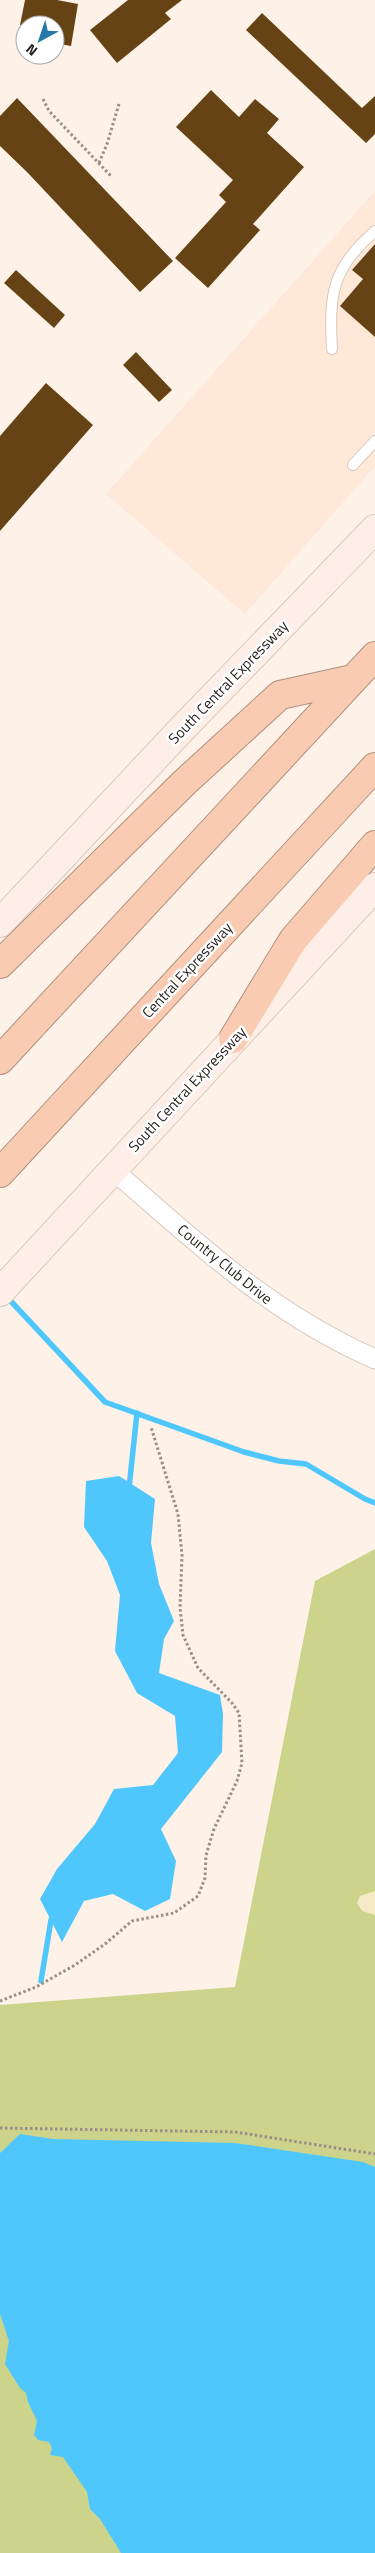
<svg xmlns="http://www.w3.org/2000/svg" width="375" height="2553" font-family="'Titillium Web',sans-serif">
	<style>
		.built { fill: #ffe8d7 }
		.green { fill: #cbd48a }
		.sand { fill: #f4eac5 }
		.water { fill: #50c7fc }
		.lines { fill: none; stroke-linecap: round; stroke-linejoin: round }
		.stream { stroke: #50c7fc; stroke-width: 5.5 }
		.building { fill: #664314 }
		.service-casing { stroke: #d8c8bd; stroke-width: 12 }
		.minor-casing { stroke: #d8c8bd; stroke-width: 21 }
		.secondary-casing { stroke: #d8c8bd; stroke-width: 30 }
		.motorway-casing { stroke: #af907e; stroke-width: 30 }
		.path { stroke: #998f88; stroke-width: 3; stroke-dasharray: 2.5 2.5; stroke-linecap: butt }
		.service { stroke: #fff; stroke-width: 10 }
		.minor { stroke: #fff; stroke-width: 19 }
		.secondary { stroke: #fdefe8; stroke-width: 28 }
		.motorway { stroke: #f8cbb2; stroke-width: 28 }
		.labels { text-anchor: middle; dominant-baseline: central; stroke-width: 5; stroke-linejoin: round; paint-order: stroke }
		.street-label { font-size: 15px; fill: #28221e; stroke: #fff }
	</style>
	<rect width="100%" height="100%" fill="#fef1e8"/>
	<path class="built" d="M375 191V466L245 614 106 494Z"/>
	<path class="green" d="M375 1549V2553H0V2005L235 1987 315 1581Z"/>
	<path class="sand" d="M375 1891V1915L362 1911 357 1903 360 1896Z"/>
	<g class="water">
		<path d="M119 1476 155 1499 151 1543 159 1584 174 1621 164 1639 159 1673 220 1695 223 1714 222 1752 161 1829 176 1861 170 1899 145 1911 113 1894 84 1901 62 1942 40 1899 57 1869 95 1824 114 1789 153 1785 178 1753 175 1716 137 1693 115 1651 120 1595 107 1561 84 1527 86 1481Z"/>
		<path d="M20 2134 53 2139 235 2143 363 2162 375 2167V2553H121L100 2519 90 2509 87 2492 63 2457 50 2455 52 2448 49 2442 38 2440 34 2435 37 2421 28 2402 26 2393 20 2388 5 2364 9 2341 0 2314V2153Z"/>
	</g>
	<g class="lines">
		<g class="stream">
			<path d="M6 1296 105 1402 244 1452 279 1461 306 1464 365 1499 375 1503"/>
			<path d="M129 1488 137 1413"/>
			<path d="M41 1981 51 1920 54 1916"/>
		</g>
	</g>
	<g class="building">
		<path d="M25 0H57L78 4 71 46 55 43V25H20Z"/>
		<path d="M128 0H182L165 13 171 19 117 63 90 30Z"/>
		<path d="M262 13 362 108 375 96V134L366 143 246 30Z"/>
		<path d="M211 90 239 117 255 99 279 119 267 133 304 167 253 224 260 230 208 288 175 258 226 202 219 195 233 180 176 127Z"/>
		<path d="M17 98 173 261 140 292 27 172 0 146V116Z"/>
		<path d="M375 244V337L340 306 363 279 352 270Z"/>
		<path d="M16 270 65 315 54 328 4 283Z"/>
		<path d="M136 352 172 390 159 402 123 365Z"/>
		<path d="M46 383 93 425 0 531V436Z"/>
	</g>
	<g class="lines">
		<g class="service-casing">
			<g id="service">
				<path d="M332 349C329 294 332 268 375 231"/>
				<path d="M353 465 375 441"/>
			</g>
		</g>
		<g class="minor-casing">
			<path id="minor" d="M112 1169C197 1243 270 1313 375 1359"/>
		</g>
		<g class="secondary-casing">
			<g id="secondary">
				<path d="M0 923 179 732 375 529"/>
				<path d="M0 1292 375 887"/>
			</g>
		</g>
		<g class="motorway-casing">
			<g id="motorway">
				<path d="M0 964 185 782 280 695 353 679"/>
				<path d="M233 1039 293 940 375 845"/>
				<path d="M0 1060 375 656"/>
				<path d="M0 1173 375 767"/>
			</g>
		</g>
		<g class="path">
			<path d="M43 99 49 111 111 176"/>
			<path d="M99 163 107 144 119 104"/>
			<path d="M0 2001 36 1987 75 1965 105 1944 132 1921 174 1913 198 1896 205 1878 206 1855 214 1829 237 1781 242 1763 239 1713 232 1703 198 1668 183 1635 180 1607 182 1555 178 1514 151 1427"/>
			<path d="M0 2128 235 2132 375 2154"/>
		</g>
		<use href="#service" class="service"/>
		<use href="#minor" class="minor"/>
		<use href="#secondary" class="secondary"/>
		<use href="#motorway" class="motorway"/>
	</g>
	<g class="labels">
		<g class="street-label">
			<text transform="translate(228 682) rotate(-46)">South Central Expressway</text>
			<text transform="translate(187 970) rotate(-47)">Central Expressway</text>
			<text transform="translate(187 1089) rotate(-47)">South Central Expressway</text>
			<text transform="translate(225 1264) rotate(39)">Country Club Drive</text>
		</g>
	</g>
	<g transform="translate(40 40) rotate(220)"><circle r="24" fill="#ffffff" stroke="#a9a7a5"/>
	<path d="M0-4L9 19L0 12L-9 19Z" fill="#2678a9"/>
	<text y="-8" font-size="14" font-weight="bold" text-anchor="middle" fill="#28221e">N</text>
	</g>
</svg>
